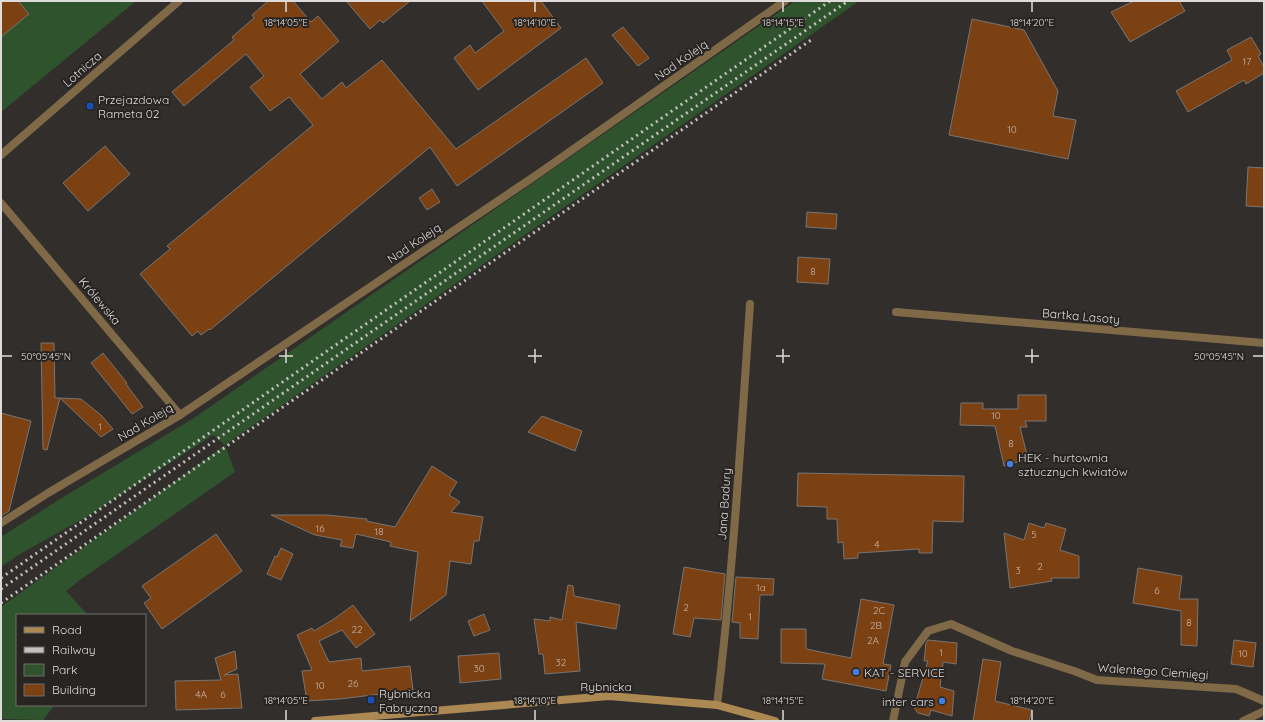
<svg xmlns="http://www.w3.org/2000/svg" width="1265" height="722" font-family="Quicksand,sans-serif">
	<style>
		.green { fill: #2f542d }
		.building { fill: #7c4113; stroke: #797572 }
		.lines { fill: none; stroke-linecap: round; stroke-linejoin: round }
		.street { stroke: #7f6947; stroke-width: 8 }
		.secondary { stroke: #ac8852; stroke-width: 8 }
		.rail { stroke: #c2bfbe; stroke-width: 3; stroke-dasharray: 2 4; stroke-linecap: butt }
		.ticks { fill: none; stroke: #dedbda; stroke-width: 1.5 }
		.transit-dot { fill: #1a4fb4; stroke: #272422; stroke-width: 1.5 }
		.shop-dot { fill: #3f7fe0; stroke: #272422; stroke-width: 1.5 }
		.labels { text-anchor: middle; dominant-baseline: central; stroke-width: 4; stroke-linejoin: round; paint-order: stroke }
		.number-label { font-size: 10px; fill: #c6b4a8 }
		.street-label { font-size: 12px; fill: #dedbda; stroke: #272422 }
		.poi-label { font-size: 12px; fill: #dedbda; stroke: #272422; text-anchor: start }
		.ticks-label { font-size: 10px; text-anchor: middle; fill: #dedbda; stroke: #272422; stroke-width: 4; stroke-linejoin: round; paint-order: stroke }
	</style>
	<rect width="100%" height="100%" fill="#312e2c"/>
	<g class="green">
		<path d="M1 1H136L1 112Z"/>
		<path d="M795 1H859L225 445 235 472 80 580 66 591 88 615H17V705H55L43 720 1 719V607L225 445 213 435 88 516 20 554 1 567V537L60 499 194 418Z"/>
	</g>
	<g class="building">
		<path d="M1 1H18L29 14 1 37Z"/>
		<path d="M268 1H293L311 22 318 16 339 41 300 74 322 99 342 82 346 88 382 60 456 149 586 58 603 83 457 186 430 147 210 330 209 329 201 335 198 331 192 336 140 274 170 249 167 246 313 125 289 97 270 111 250 87 264 76 246 54 184 106 172 92 234 40 232 37 254 18 252 15Z"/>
		<path d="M346 1H410L383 23 380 20 370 29Z"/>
		<path d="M482 1H541L561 28 478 90 454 58 470 45 475 53 504 31Z"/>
		<path d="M1134 1H1179L1185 11 1130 42 1111 12Z"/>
		<path d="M972 19 1024 30 1058 91 1053 116 1076 120 1068 159 949 135Z"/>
		<path d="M623 27 649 58 638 66 612 35Z"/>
		<path d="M1251 37 1261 54 1258 56 1264 67V73L1246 84 1244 80 1188 112 1176 91 1232 60 1227 50Z"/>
		<path d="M105 146 130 174 88 211 63 183Z"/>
		<path d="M1248 167 1264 168V207L1246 206Z"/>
		<path d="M432 189 440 202 427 210 419 198Z"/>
		<path d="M807 212 837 214 836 229 806 227Z"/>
		<path d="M798 257 830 259 828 284 797 282Z"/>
		<path d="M41 343H54L55 398H60L47 450 43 449Z"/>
		<path d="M103 353 127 383 126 384 143 407 132 414 91 363Z"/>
		<path d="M1018 395H1046V421H1025L1027 427H1020L1028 459 1004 466 995 426 960 425 961 403H983V409H1018Z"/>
		<path d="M60 398 81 399 101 415 113 429 101 437Z"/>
		<path d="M1 413 31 421 9 511 1 516Z"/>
		<path d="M542 416 582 431 575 451 528 432Z"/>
		<path d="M432 466 457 482 449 495 460 502 451 512 483 517 479 541H474L471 564 450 561 446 595 410 621 418 552 390 546 391 542 356 534 353 548 340 546 342 540 315 535 271 515H327L367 519 366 521 395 527Z"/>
		<path d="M798 473 964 476 963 522 933 521 932 553H919V549L858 553V558L844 559 843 542 838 543 837 519H827V507L797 506Z"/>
		<path d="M1029 523 1044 528 1046 523 1066 529 1060 550 1079 556V578H1051L1052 581 1010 588 1004 533 1024 540Z"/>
		<path d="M216 534 242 571 162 629 144 603 151 598 142 586Z"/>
		<path d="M281 548 293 554 281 580 267 574 275 556 277 557Z"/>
		<path d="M684 567 725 574 721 620 694 618 690 637 673 634Z"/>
		<path d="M1138 568 1182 576 1179 599H1198L1197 646 1181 645V611L1133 603Z"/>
		<path d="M736 577 774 579 773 595H760L758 639 740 638V623L732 622Z"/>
		<path d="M568 585 573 586 574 596 620 605 616 629 576 622 580 671 545 674 543 654H539L534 619 550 621V617L562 620Z"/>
		<path d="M861 599 894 605 883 664 891 665 886 691 822 679 825 664 781 663V629H806V649L851 658Z"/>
		<path d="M353 605 375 634 356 648 342 630 319 641 329 662 361 658 362 671 410 666 413 690 340 699 307 701 302 671 312 670 297 635 312 628 314 631 334 619Z"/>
		<path d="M484 614 490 630 474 636 468 621Z"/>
		<path d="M928 640 957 643 956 664 943 662 940 687 954 691 952 716 931 710 929 716 918 713 914 708 928 661H924L926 643Z"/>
		<path d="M1234 640 1256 643 1253 667 1231 664Z"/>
		<path d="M235 651 237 669 224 675 238 674 242 708 176 710 175 681 221 680 215 658Z"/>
		<path d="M499 653 501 679 460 683 458 656Z"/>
		<path d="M983 659 1001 662 995 701 1032 710 1029 721H973Z"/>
	</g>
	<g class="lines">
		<g class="street">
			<path d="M1 155 179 1"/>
			<path d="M1 203 180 415"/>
			<path d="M896 312 1264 343"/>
			<path d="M1 523 48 493 180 415 535 176 785 1"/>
			<path d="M717 705C733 572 741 438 750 304"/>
			<path d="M893 721 905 662 928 631 951 624 1012 651 1074 671 1097 680 1236 689 1264 701"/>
			<path d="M1243 721 1264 711"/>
		</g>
		<path class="secondary" d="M315 721 609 696 717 705 775 721"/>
		<g class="rail">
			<path d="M1 578 830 1"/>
			<path d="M1 589 848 1"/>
			<path d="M1 603 811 40"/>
		</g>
	</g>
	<path class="ticks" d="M286 2V12M535 2V12M783 2V12M1032 2V12M286 349V363M535 349V363M783 349V363M1032 349V363M2 356H12M279 356H293M528 356H542M776 356H790M1025 356H1039M1253 356H1263M286 710V720M535 710V720M783 710V720M1032 710V720"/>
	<g class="transit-dot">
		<rect x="86" y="102" width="8" height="8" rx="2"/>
		<rect x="367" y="696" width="8" height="8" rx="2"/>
	</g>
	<g class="shop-dot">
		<circle cx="1010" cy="464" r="4"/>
		<circle cx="856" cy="672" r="4"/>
		<circle cx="942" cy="701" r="4"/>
	</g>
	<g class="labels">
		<g class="number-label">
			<text x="1247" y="61">17</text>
			<text x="1012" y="129">10</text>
			<text x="813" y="271">8</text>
			<text x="996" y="415">10</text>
			<text x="100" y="426">1</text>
			<text x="1011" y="443">8</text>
			<text x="320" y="528">16</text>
			<text x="379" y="531">18</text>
			<text x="1034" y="534">5</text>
			<text x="877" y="544">4</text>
			<text x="1040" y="566">2</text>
			<text x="1018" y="570">3</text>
			<text x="761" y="587">1a</text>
			<text x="1157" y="590">6</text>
			<text x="686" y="607">2</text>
			<text x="879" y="610">2C</text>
			<text x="750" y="616">1</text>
			<text x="1189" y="622">8</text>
			<text x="876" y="625">2B</text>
			<text x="357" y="629">22</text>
			<text x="873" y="640">2A</text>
			<text x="941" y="652">1</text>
			<text x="1243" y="653">10</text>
			<text x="561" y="662">32</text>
			<text x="479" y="668">30</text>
			<text x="353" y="683">26</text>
			<text x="320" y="685">10</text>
			<text x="201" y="694">4A</text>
			<text x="223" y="694">6</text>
		</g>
		<g class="street-label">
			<text transform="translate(681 60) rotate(-35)">Nad Koleją</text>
			<text transform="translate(82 69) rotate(-41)">Lotnicza</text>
			<text transform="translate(414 243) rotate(-34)">Nad Koleją</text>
			<text transform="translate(100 301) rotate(50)">Królewska</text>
			<text transform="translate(1081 316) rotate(5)">Bartka Lasoty</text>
			<text transform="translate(145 422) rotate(-31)">Nad Koleją</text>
			<text transform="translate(724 504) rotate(-86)">Jana Badury</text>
			<text transform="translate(1153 671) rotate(4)">Walentego Ciemięgi</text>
			<text x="606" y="686">Rybnicka</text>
		</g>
		<g class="poi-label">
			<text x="98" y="99">Przejazdowa<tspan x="98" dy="14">Rameta 02</tspan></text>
			<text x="1018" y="457">HEK - hurtownia<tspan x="1018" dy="14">sztucznych kwiatów</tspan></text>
			<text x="864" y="672">KAT - SERVICE</text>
			<text x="379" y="693">Rybnicka<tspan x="379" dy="14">Fabryczna</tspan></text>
			<text x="934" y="701" text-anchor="end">inter cars</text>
		</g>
	</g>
	<g class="ticks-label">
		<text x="286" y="26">18°14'05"E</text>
		<text x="535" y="26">18°14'10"E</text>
		<text x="783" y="26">18°14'15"E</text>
		<text x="1032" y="26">18°14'20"E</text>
		<text x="46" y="360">50°05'45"N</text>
		<text x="1219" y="360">50°05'45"N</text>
		<text x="286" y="704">18°14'05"E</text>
		<text x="535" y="704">18°14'10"E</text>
		<text x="783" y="704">18°14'15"E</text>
		<text x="1032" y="704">18°14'20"E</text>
	</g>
	<rect width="1265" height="722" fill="none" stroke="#dedbda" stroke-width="4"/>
	<rect x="16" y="614" width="130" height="92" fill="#272422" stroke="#706d6c"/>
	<rect x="24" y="627" width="20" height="6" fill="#ac8852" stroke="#706d6c"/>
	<text x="52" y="634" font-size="12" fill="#dedbda">Road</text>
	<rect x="24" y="647" width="20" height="6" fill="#c2bfbe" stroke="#706d6c"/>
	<text x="52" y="654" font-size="12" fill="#dedbda">Railway</text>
	<rect x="24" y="664" width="20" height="12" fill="#2f542d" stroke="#706d6c"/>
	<text x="52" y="674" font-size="12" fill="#dedbda">Park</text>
	<rect x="24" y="684" width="20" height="12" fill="#7c4113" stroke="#706d6c"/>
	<text x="52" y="694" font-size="12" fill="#dedbda">Building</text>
</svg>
